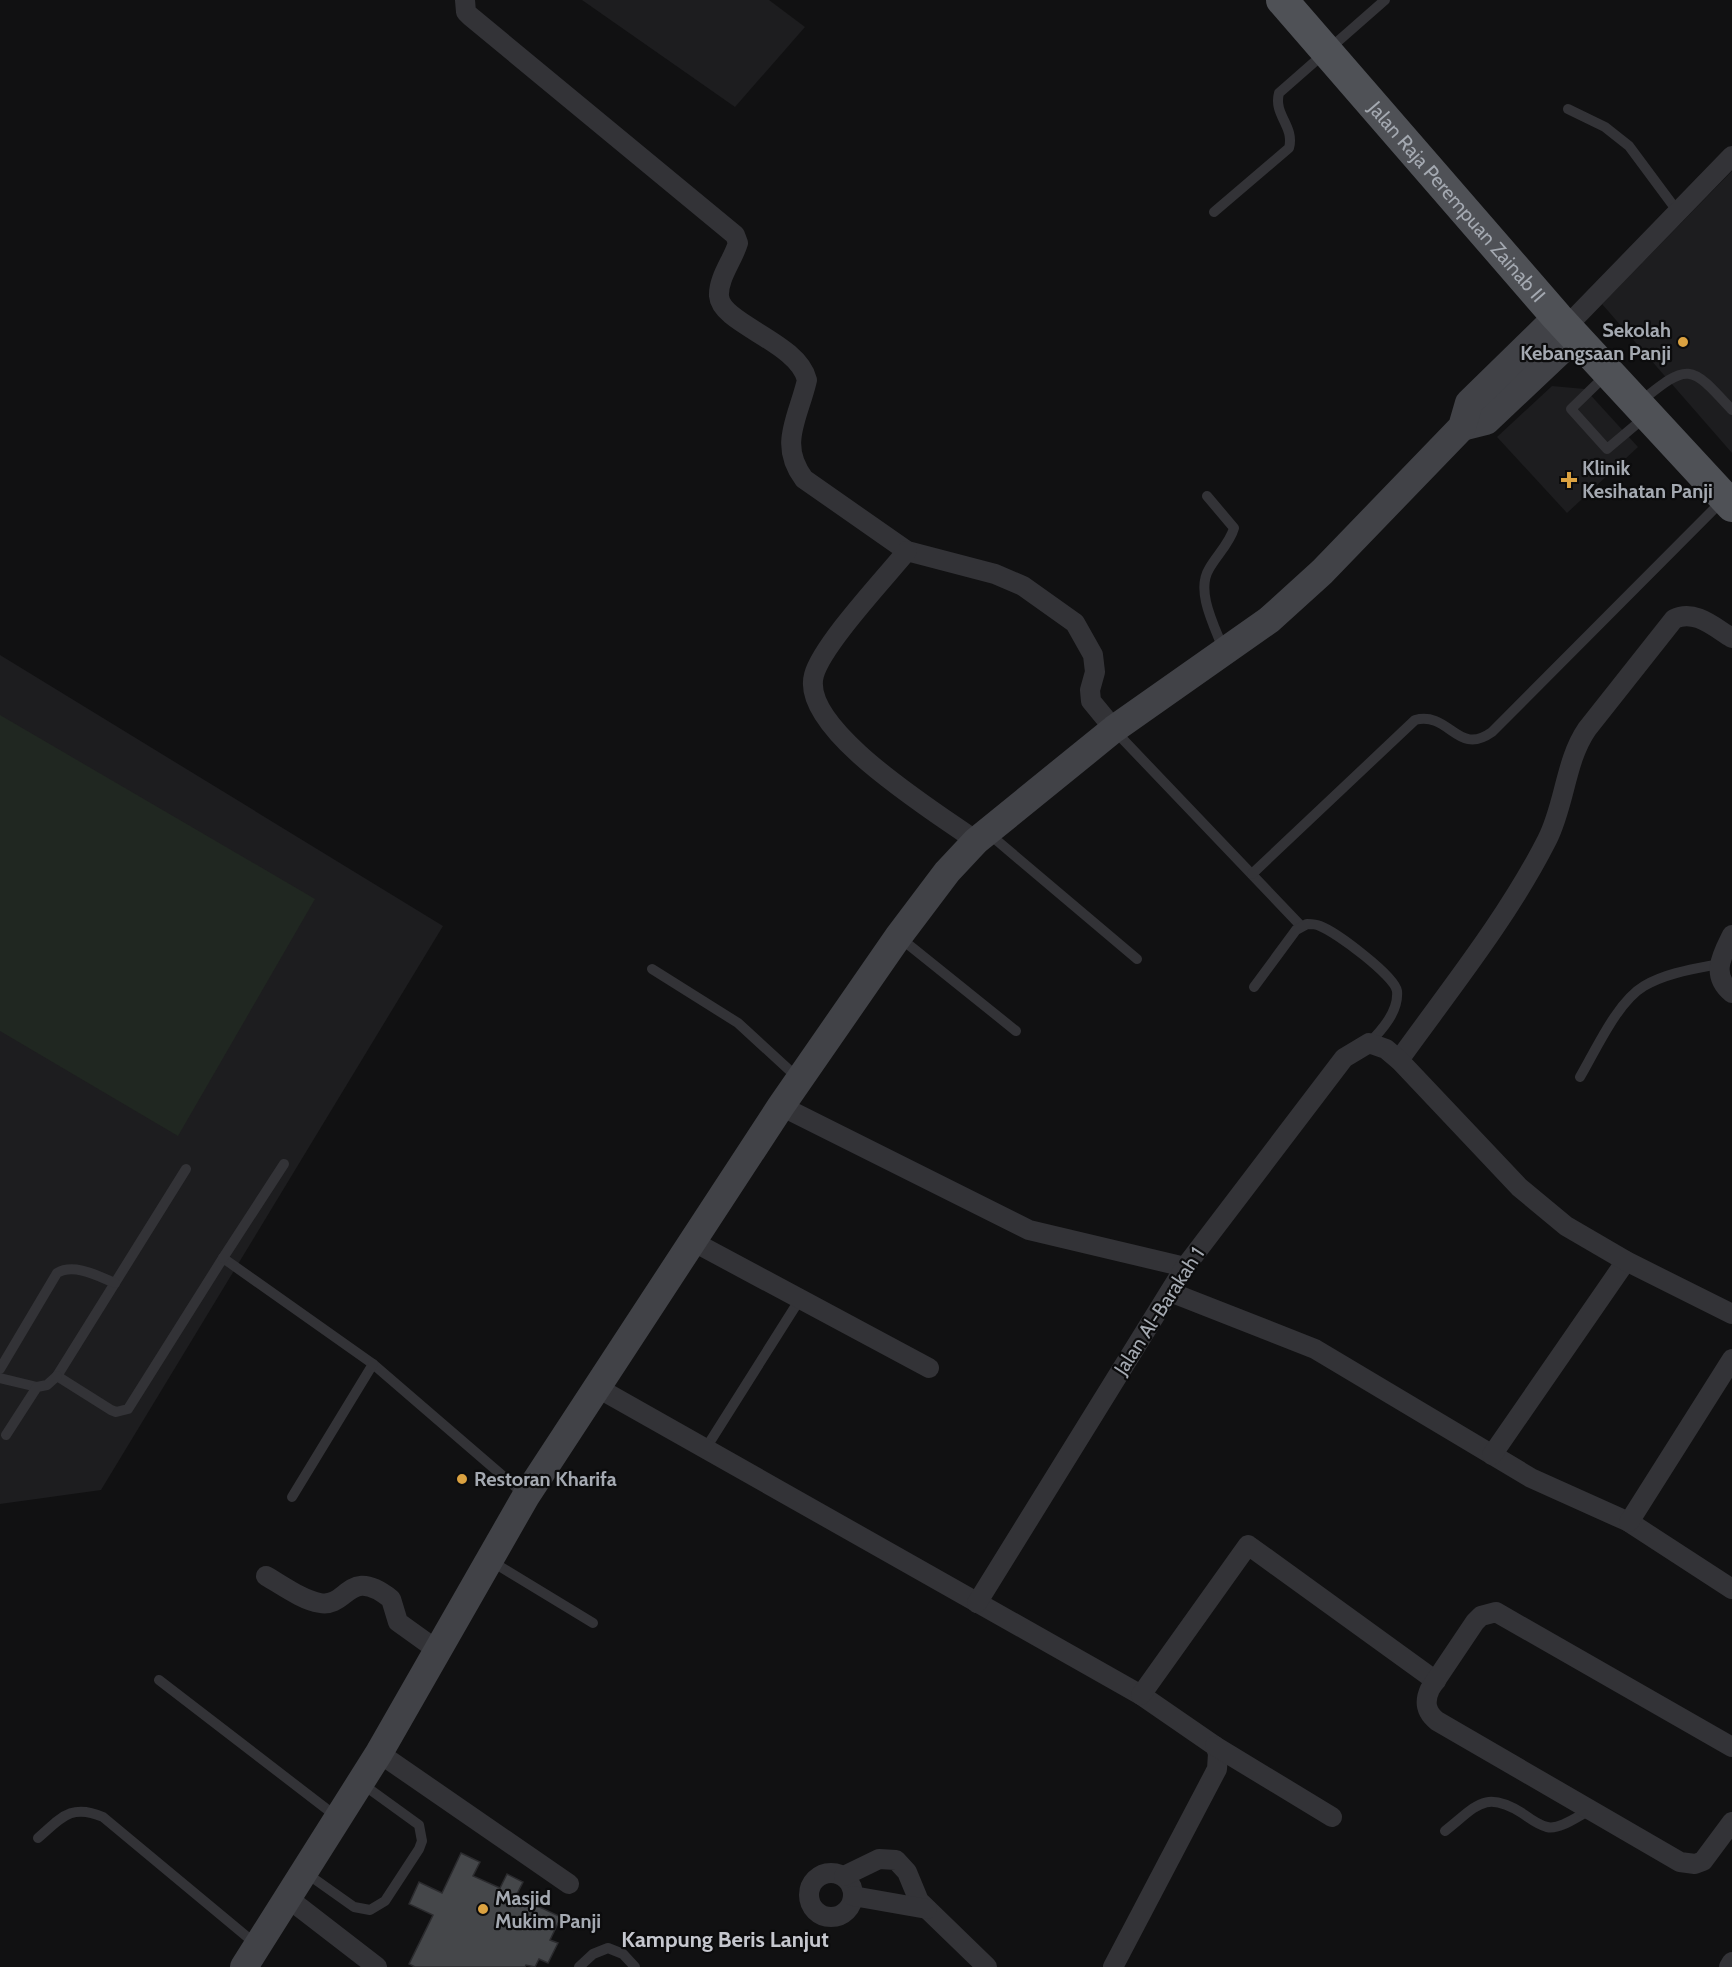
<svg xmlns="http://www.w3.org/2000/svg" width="1732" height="1967" font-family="Cabin,sans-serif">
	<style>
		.built { fill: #1d1d1f }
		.green { fill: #202721 }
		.building { fill: #45474a; stroke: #2b2b2e; stroke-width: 1.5 }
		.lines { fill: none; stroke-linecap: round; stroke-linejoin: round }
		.lane { stroke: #333337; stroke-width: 10 }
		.street { stroke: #333337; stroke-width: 20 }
		.secondary { stroke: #414247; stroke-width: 28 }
		.primary { stroke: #4f5156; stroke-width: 32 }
		.poi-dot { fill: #dba241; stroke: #0c0c0d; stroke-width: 2 }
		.labels { text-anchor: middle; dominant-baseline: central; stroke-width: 4.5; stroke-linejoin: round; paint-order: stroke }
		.street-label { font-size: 20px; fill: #a4a9b1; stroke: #0c0c0d }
		.poi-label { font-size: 20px; font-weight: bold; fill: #a4a9b1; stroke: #0c0c0d; text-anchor: start }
		.quarter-label { font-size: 22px; font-weight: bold; fill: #c5c7ce; stroke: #0c0c0d }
	</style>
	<rect width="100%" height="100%" fill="#111112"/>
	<g class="built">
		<path d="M582 0H769L805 27 735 107Z"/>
		<path d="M1732 171V453L1602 304Z"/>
		<path d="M1552 386 1585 389 1638 447 1567 513 1497 437Z"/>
		<path d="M0 655 443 926 101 1490 0 1504Z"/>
	</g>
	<path class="green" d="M0 715 315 899 178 1136 0 1031Z"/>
	<path class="building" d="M461 1853 480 1862 473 1876 500 1888 507 1874 523 1882 516 1896 561 1917 550 1940 558 1943 548 1963 539 1959 535 1967 526 1965 525 1967H415L409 1964 433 1915 409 1904 419 1882 442 1893Z"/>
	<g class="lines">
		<g class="lane">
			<path d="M1568 109 1605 127 1629 146 1678 212"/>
			<path d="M1214 212 1289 148C1295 126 1273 115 1279 93L1385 0"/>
			<path d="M1606 375 1571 409 1607 449 1645 417"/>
			<path d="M1640 402C1689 362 1690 364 1732 410"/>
			<path d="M1207 496 1234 528C1230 543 1216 556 1209 569 1195 592 1216 629 1224 651"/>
			<path d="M1114 730 1301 926"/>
			<path d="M988 833 1137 959"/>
			<path d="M1252 874 1415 720C1450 711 1457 757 1492 732L1722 501"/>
			<path d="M899 937 1016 1031"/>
			<path d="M652 969 738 1023 799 1079"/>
			<path d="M1254 987 1296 930 1307 924C1311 924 1316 924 1320 926 1336 932 1395 976 1397 991 1399 1011 1382 1030 1369 1043"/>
			<path d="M1580 1077C1596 1050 1617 1002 1644 986 1666 973 1693 969 1719 964"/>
			<path d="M186 1169 57 1376 111 1410 116 1412 128 1409 223 1258 373 1364 526 1496"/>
			<path d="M223 1258 284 1164"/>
			<path d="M0 1369 57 1273C74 1263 98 1276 115 1283"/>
			<path d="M0 1378 37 1387"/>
			<path d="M6 1435 37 1387 47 1385 57 1376"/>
			<path d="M706 1448 800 1299"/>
			<path d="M292 1497 373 1364"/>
			<path d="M491 1561 593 1623"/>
			<path d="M159 1680 337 1817"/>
			<path d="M1445 1831C1476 1807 1484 1789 1522 1813 1529 1818 1538 1825 1547 1827 1560 1830 1578 1816 1590 1810"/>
			<path d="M38 1838C61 1818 71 1803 103 1817L258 1946"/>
			<path d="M306 1873 354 1907 370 1910 385 1901 419 1849 422 1841 419 1825 361 1783"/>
			<path d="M579 1967 593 1954 608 1948 623 1954 635 1967"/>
		</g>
		<g class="street">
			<path d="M465 0 466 12 470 16 735 235 738 243C733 260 718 278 719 296 721 324 798 342 807 380 798 419 778 444 804 479L907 551 995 574 1023 586 1075 623 1093 655 1095 672 1090 690 1091 701 1114 729"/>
			<path d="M1566 327 1732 156"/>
			<path d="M907 551C885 578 822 645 814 675 799 729 936 812 976 841"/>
			<path d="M1732 935C1722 955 1710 975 1732 993"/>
			<path d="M1399 1060C1450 989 1508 917 1547 840 1565 805 1565 761 1587 729L1674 619C1695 609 1714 627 1732 638"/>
			<path d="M781 1106 1029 1230 1185 1267"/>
			<path d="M692 1241 929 1368"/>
			<path d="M1170 1292 1315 1349 1531 1478 1629 1522 1732 1589"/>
			<path d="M598 1388 1141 1695 1215 1746 1218 1753 1217 1769 1113 1967"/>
			<path d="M1492 1455 1626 1261"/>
			<path d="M1629 1522 1732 1359"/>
			<path d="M266 1576C282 1585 302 1600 320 1603 348 1608 348 1565 391 1599L398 1622 437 1650"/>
			<path d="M977 1603 1185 1267 1344 1058 1369 1043 1386 1049 1399 1060 1519 1187 1566 1226 1626 1261 1732 1314"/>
			<path d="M1141 1695 1248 1545 1436 1681"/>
			<path d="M1215 1746 1332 1817"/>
			<path d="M1732 1747 1496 1612 1481 1616 1475 1622 1430 1689C1424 1702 1426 1712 1437 1721L1680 1862 1695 1864 1703 1861 1732 1822"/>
			<path d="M379 1753 569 1884"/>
			<circle cx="831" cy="1895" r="22"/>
			<path d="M844 1876 879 1859 896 1860 907 1872 919 1901 987 1967"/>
			<path d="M853 1896 927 1909"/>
			<path d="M289 1899 377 1967"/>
			<path d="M1729 1967 1732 1962"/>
		</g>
		<g class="secondary">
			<path d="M1462 427 1486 421 1575 337"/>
			<path d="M244 1967 379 1753 526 1496 781 1106 898 937 947 872 976 841 1114 729 1269 620 1322 572 1462 427 1469 403 1557 317"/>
		</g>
		<path class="primary" id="s1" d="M1282 0 1557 317 1732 506"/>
	</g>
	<g class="poi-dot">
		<circle cx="1683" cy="342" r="6"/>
		<path d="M1566 471h6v6h6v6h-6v6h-6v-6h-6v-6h6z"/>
		<circle cx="462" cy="1479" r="6"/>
		<circle cx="483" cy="1909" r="6"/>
	</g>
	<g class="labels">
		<g class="street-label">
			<text stroke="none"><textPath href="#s1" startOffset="267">Jalan Raja Perempuan Zainab II</textPath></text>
			<text transform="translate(1159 1311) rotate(-57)">Jalan Al-Barakah 1</text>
		</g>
		<g class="poi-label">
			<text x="1671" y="330" text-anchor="end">Sekolah<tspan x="1671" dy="23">Kebangsaan Panji</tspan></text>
			<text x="1582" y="468">Klinik<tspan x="1582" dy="23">Kesihatan Panji</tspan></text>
			<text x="474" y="1479">Restoran Kharifa</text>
			<text x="495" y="1898">Masjid<tspan x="495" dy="23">Mukim Panji</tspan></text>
		</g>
		<g class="quarter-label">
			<text x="725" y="1939">Kampung Beris Lanjut</text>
		</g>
	</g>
</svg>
